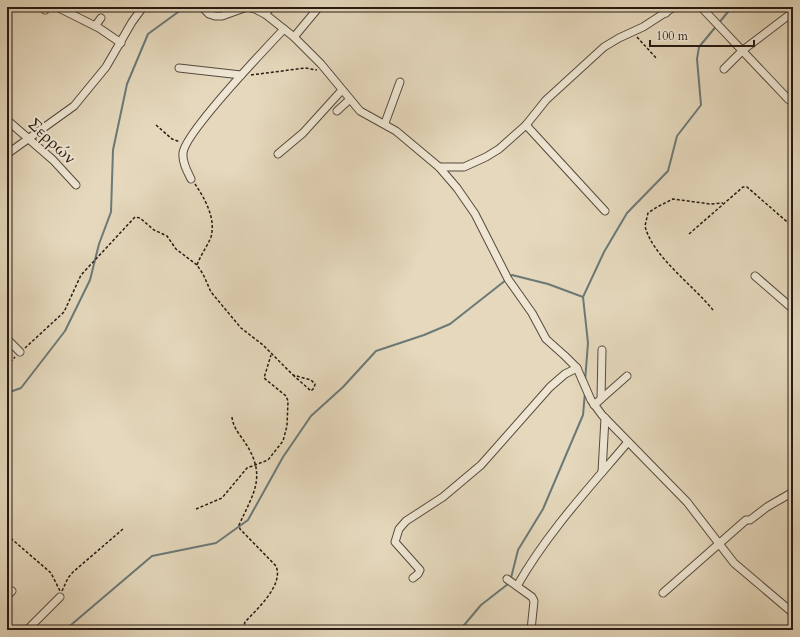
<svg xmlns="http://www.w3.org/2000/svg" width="800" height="637" font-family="Cardo,serif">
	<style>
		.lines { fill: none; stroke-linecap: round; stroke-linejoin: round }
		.stream { stroke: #6b7977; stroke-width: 2 }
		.minor-casing { stroke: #564a3e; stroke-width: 9 }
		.path { stroke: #271a14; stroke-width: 1.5; stroke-dasharray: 3 2; stroke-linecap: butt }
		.minor { stroke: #eee6d3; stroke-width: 7 }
		.labels { text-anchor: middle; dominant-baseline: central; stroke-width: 4; stroke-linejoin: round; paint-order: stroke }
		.street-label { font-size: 17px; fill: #271a14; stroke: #eee6d3 }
	</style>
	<rect width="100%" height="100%" fill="#e5d8bc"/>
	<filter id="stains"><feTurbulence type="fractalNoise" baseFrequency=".005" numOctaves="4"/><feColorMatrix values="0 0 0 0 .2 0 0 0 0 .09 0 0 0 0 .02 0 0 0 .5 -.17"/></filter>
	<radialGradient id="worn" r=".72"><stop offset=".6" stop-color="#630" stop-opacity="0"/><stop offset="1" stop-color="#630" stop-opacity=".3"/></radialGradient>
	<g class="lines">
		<g class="stream">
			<path d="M509 278 512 275 548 284 583 297"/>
			<path d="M585 381 588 343 583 297 604 252 627 213 668 171 677 136 701 105 697 59 699 47 732 7"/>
			<path d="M7 393 21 388 65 331 90 280 99 244 111 212 113 150 127 84 148 34 185 7"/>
			<path d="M511 578 518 550 543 509 583 415 585 392"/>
			<path d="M65 630 152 556 216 543 248 520 283 457 311 416 343 387 376 351 424 335 450 324 506 280"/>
			<path d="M460 630 481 605 508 584"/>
		</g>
		<g class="minor-casing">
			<g id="minor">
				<path d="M57 7 99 28 121 43"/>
				<path d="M202 7 209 14 215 16H222L247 7 255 9 265 14 294 37 321 64 360 111 396 131 439 167 457 188 475 214 508 279 532 313 546 339 565 356 577 368 591 400 602 415 687 502 734 563 793 613"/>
				<path d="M661 7 666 13"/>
				<path d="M701 7 789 100"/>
				<path d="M45 10 48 7"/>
				<path d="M265 14 271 7"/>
				<path d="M95 26 101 18"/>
				<path d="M294 37 319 7"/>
				<path d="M179 68 241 75"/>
				<path d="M724 69 743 50 793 12"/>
				<path d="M337 111 349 100"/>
				<path d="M7 120 53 160 76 185"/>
				<path d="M385 123 400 82"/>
				<path d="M526 125 605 211"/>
				<path d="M7 154 74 106 106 67 132 22 143 7"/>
				<path d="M278 154 303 133 342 90"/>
				<path d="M439 167H464L486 157 499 149 526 125 546 100 604 47 619 38 643 27 674 7"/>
				<path d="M191 179C187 171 182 162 183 153 185 133 266 48 284 29"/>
				<path d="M755 276 793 309"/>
				<path d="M7 339 20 352"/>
				<path d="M601 399 627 376"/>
				<path d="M594 405 601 399 602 350"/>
				<path d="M602 472 605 418"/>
				<path d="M413 578 418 574 420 570 395 542 399 529 406 521 443 497 481 465 550 387 565 374 577 368"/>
				<path d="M507 579 532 597 534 601 531 630"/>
				<path d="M517 586C547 533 589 488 628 442"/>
				<path d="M663 593 746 520H750L767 507 793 492"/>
				<path d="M7 596 12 591"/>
				<path d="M27 630 60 597"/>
			</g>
		</g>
		<g class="path">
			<path d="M637 37 657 59"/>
			<path d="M251 75 305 68 317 70"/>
			<path d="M156 125 172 139 180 142"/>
			<path d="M195 184C205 199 216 218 211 237 207 247 200 256 197 265L203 274 211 292 241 328 263 345 293 375 311 380 315 384 314 388 311 391 293 375"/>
			<path d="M689 234 743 187H747L793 227"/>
			<path d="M713 310C694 286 652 256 645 226L648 213 657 207 673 199 710 204 723 203"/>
			<path d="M25 348 64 312 81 275 135 217 140 218 154 230 167 236 176 249 197 265"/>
			<path d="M7 366 15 357"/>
			<path d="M232 417C233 428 241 436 246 444 267 477 253 494 239 525L240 529 276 566C284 585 257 609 245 622L244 626 248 630"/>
			<path d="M196 509 222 498 247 468 268 460 283 441 287 426 288 401 286 396 264 378 271 355"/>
			<path d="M7 535 51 573 60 591"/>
			<path d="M62 591 68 578 73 572 123 529"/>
		</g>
		<use href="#minor" class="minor"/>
	</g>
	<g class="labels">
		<g class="street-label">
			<text transform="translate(52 141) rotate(43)">Σερρών</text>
		</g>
	</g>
	<rect width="800" height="637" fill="none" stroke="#e5d8bc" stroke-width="24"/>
	<rect x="8" y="8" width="784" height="621" fill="none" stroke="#271a14" stroke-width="2"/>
	<rect x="12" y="12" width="776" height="613" fill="none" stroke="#271a14"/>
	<path d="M650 40v6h104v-6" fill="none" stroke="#271a14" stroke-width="2"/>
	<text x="656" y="40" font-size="12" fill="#271a14" stroke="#eee6d3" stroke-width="3" paint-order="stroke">100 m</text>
	<rect width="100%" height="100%" filter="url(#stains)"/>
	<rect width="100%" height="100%" fill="url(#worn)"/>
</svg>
